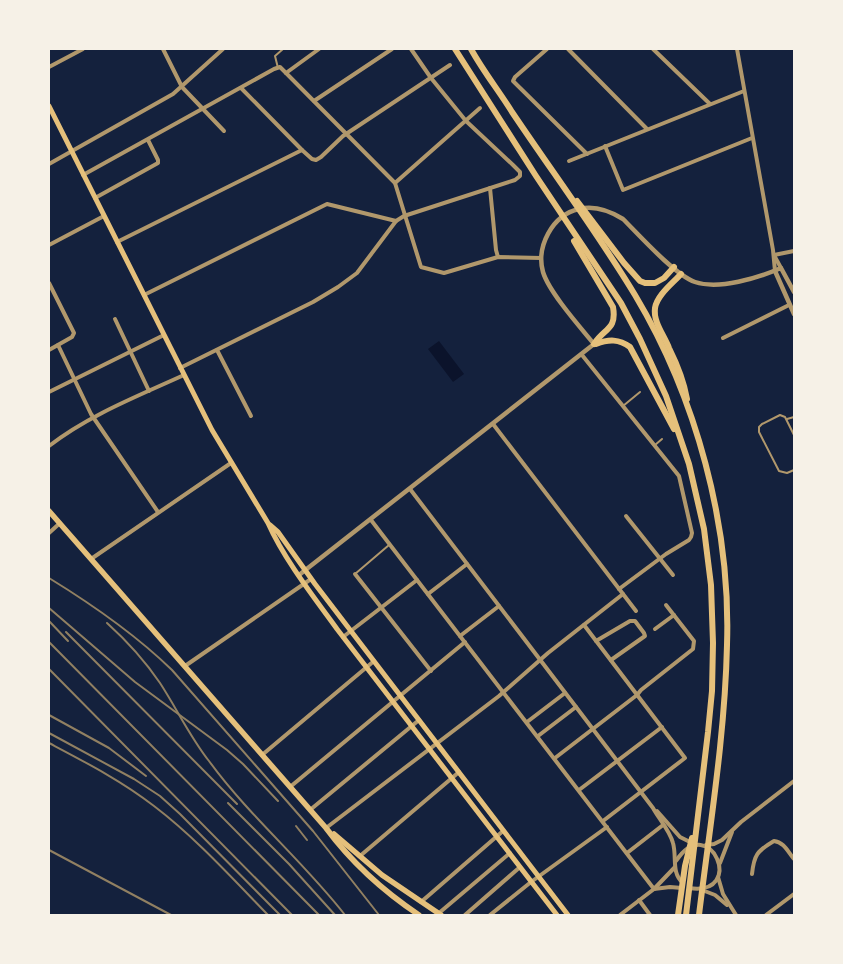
<svg xmlns="http://www.w3.org/2000/svg" width="843" height="964" font-family="'Playfair Display',serif">
	<style>
		.water { fill: #0b132b }
		.lines { fill: none; stroke-linecap: round; stroke-linejoin: round }
		.service { stroke: #b1986c; stroke-width: 2 }
		.minor { stroke: #b1986c; stroke-width: 4 }
		.tertiary { stroke: #b1986c; stroke-width: 4.5 }
		.secondary { stroke: #e5c07b; stroke-width: 5 }
		.primary { stroke: #e5c07b; stroke-width: 5.5 }
		.motorway { stroke: #e5c07b; stroke-width: 6 }
		.rail { stroke: #918062; stroke-width: 2 }
	</style>
	<rect width="100%" height="100%" fill="#14213d"/>
	<path class="water" d="M439 341 464 374 453 382 428 349Z"/>
	<g class="lines">
		<g class="service">
			<path d="M278 68 275 56 283 49"/>
			<path d="M623 406 640 392"/>
			<path d="M787 419 794 417"/>
			<path d="M794 435 785 417 780 415 762 424 759 427V432L779 471 787 473 794 470"/>
			<path d="M655 445 662 439"/>
			<path d="M355 574 389 545"/>
		</g>
		<g class="minor">
			<path d="M163 49 182 87 224 131"/>
			<path d="M547 49 515 77 513 81 587 154"/>
			<path d="M568 49 647 129"/>
			<path d="M653 49 710 104"/>
			<path d="M737 49 773 250 775 271"/>
			<path d="M49 67 83 49"/>
			<path d="M286 73 395 183 421 267 444 273 498 257 541 258"/>
			<path d="M241 88 302 150 312 159 316 160 321 157 343 136 450 65"/>
			<path d="M314 101 392 49"/>
			<path d="M605 146 623 190 752 138"/>
			<path d="M569 161 744 91"/>
			<path d="M49 164 173 94 223 49"/>
			<path d="M83 175 274 69 280 67 286 73 319 49"/>
			<path d="M395 183 480 108"/>
			<path d="M490 188 496 250 498 257"/>
			<path d="M95 198 158 163V160L148 140"/>
			<path d="M117 242 302 150"/>
			<path d="M49 245 104 216"/>
			<path d="M774 255 794 251"/>
			<path d="M775 257 781 268"/>
			<path d="M49 283 74 333 72 337 49 350"/>
			<path d="M144 295 327 204 396 221"/>
			<path d="M115 319 149 391"/>
			<path d="M723 338 789 305"/>
			<path d="M58 345 91 414 158 512"/>
			<path d="M217 350 251 416"/>
			<path d="M582 355 679 476 692 533 691 537 689 540 666 554 619 589"/>
			<path d="M180 368 313 302 338 287 357 273 396 221 404 216 515 180 520 176V172L513 165 466 121 431 78 411 49"/>
			<path d="M49 392 164 335"/>
			<path d="M493 424 636 611"/>
			<path d="M49 446C89 415 138 396 184 375"/>
			<path d="M410 489 653 808C659 819 670 831 673 843 677 857 671 873 683 883"/>
			<path d="M626 516 673 575"/>
			<path d="M371 520 654 889"/>
			<path d="M49 533 60 523"/>
			<path d="M91 559 231 463"/>
			<path d="M355 574 431 671"/>
			<path d="M428 594 467 564"/>
			<path d="M584 625 685 758 603 821"/>
			<path d="M655 629 674 615"/>
			<path d="M460 636 499 606"/>
			<path d="M343 637 417 580"/>
			<path d="M596 641 630 621H635L644 633 645 636 611 660"/>
			<path d="M185 666 311 579"/>
			<path d="M527 722 565 693"/>
			<path d="M538 736 576 707"/>
			<path d="M262 755 374 661"/>
			<path d="M555 758 637 695 641 690 693 649 694 641 666 605"/>
			<path d="M290 787 465 642"/>
			<path d="M579 790 662 727"/>
			<path d="M310 810 419 720"/>
			<path d="M657 811 680 837 692 843"/>
			<path d="M326 828 499 696 548 653 623 594"/>
			<path d="M706 845 714 844 722 840 741 822 794 781"/>
			<path d="M627 853 663 825"/>
			<path d="M360 856 459 772"/>
			<path d="M676 861C710 810 747 897 689 888"/>
			<path d="M720 863 732 832"/>
			<path d="M752 874C754 855 757 851 774 841 784 842 788 852 794 859"/>
			<path d="M718 877 723 894 736 915"/>
			<path d="M654 889 670 887 682 888"/>
			<path d="M702 890 715 895 727 905"/>
			<path d="M639 900 650 915"/>
			<path d="M421 902 503 831"/>
			<path d="M439 913 510 853"/>
			<path d="M465 915 520 867"/>
			<path d="M490 915 531 882 607 827"/>
			<path d="M620 915 654 889 675 867"/>
			<path d="M766 915 794 894"/>
		</g>
		<g class="tertiary">
			<path d="M775 271 794 314"/>
			<path d="M299 575 594 344C580 327 549 292 543 272 536 247 552 215 579 209 595 205 610 211 623 219 639 235 675 275 695 282 719 290 758 278 781 268L794 292"/>
		</g>
		<g class="secondary">
			<path d="M49 106 212 430 268 523C284 559 313 596 337 629L557 915"/>
			<path d="M270 525 278 532 315 584 568 915"/>
		</g>
		<g class="primary">
			<path d="M49 511 326 828C352 863 383 891 419 915"/>
			<path d="M334 834 382 875 441 915"/>
		</g>
		<g class="motorway">
			<path d="M455 49 536 176 621 303 640 339 666 396 689 464 704 529 711 585 713 643 712 691 708 732 686 915"/>
			<path d="M471 49C483 71 499 91 512 112 553 173 597 232 635 295 696 397 731 525 727 645 725 735 710 825 699 915"/>
			<path d="M577 201 624 263 640 281 645 283H655L664 278 674 267"/>
			<path d="M574 241 613 307C617 330 604 328 594 344"/>
			<path d="M681 274C673 283 657 295 655 308 653 322 664 335 669 348 677 364 684 382 687 399"/>
			<path d="M596 344C609 339 619 339 630 347L674 429"/>
			<path d="M678 915 685 866 692 838"/>
		</g>
		<g class="rail">
			<path d="M49 578C93 605 135 634 172 670L313 831 379 915"/>
			<path d="M49 608 135 682 227 750 243 764 278 801"/>
			<path d="M49 621 68 641"/>
			<path d="M107 623C127 641 145 661 160 683 177 709 190 737 209 761 249 816 303 861 345 915"/>
			<path d="M66 632 237 804"/>
			<path d="M49 642 319 915"/>
			<path d="M49 669 292 915"/>
			<path d="M49 715 109 748 146 776"/>
			<path d="M49 733 134 779 160 796 180 814 280 915"/>
			<path d="M49 743C85 762 122 781 154 806 196 838 232 878 268 915"/>
			<path d="M228 803 289 864 335 915"/>
			<path d="M296 826 307 840"/>
			<path d="M49 850 171 915"/>
		</g>
	</g>
	<rect width="843" height="964" fill="none" stroke="#f6f1e7" stroke-width="100"/>
</svg>
